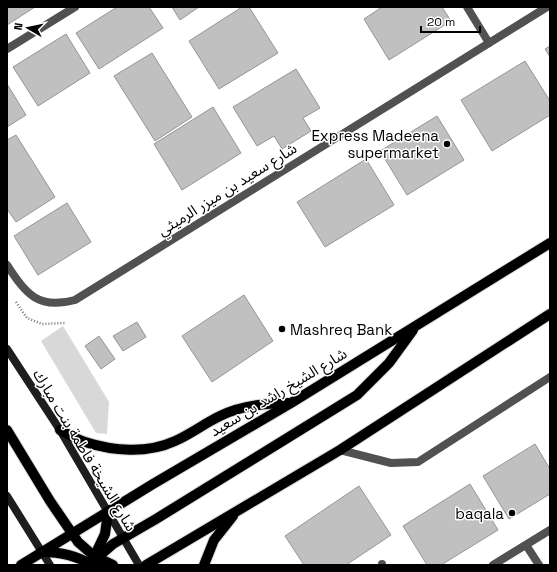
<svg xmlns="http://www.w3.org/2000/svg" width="557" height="572" font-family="'Space Grotesk','Noto Sans Arabic',sans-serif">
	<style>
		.grass { fill: #d8d8d8 }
		.building { fill: #c0c0c0; stroke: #959595 }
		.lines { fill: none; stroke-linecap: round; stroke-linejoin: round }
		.primary-casing { stroke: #dbdbdb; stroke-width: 12 }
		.path { stroke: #737373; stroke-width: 2.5; stroke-dasharray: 1 2; stroke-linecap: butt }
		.service { stroke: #515151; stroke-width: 8 }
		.minor { stroke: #515151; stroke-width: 8 }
		.secondary { stroke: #1e1e1e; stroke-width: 8 }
		.primary { stroke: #000; stroke-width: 10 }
		.poi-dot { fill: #000; stroke: #fff; stroke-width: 1.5 }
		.labels { text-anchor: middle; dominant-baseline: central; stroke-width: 3; stroke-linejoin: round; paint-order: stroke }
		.poi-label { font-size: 15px; fill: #000; stroke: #fff; text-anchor: end }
		.street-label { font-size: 15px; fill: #000; stroke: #fff }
	</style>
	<rect width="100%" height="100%" fill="#fff"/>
	<path class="grass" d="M63 326 109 402 107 434 96 433 41 341Z"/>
	<g class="building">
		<path d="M7 7H35L7 25Z"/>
		<path d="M117 7H149L163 28 99 69 76 33Z"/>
		<path d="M172 7H199L180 20Z"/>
		<path d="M242 7H249L278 53 219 89 189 41Z"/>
		<path d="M382 7H442L451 21 389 60 364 19Z"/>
		<path d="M66 34 90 73 38 106 13 67Z"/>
		<path d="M550 46V57L545 49Z"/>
		<path d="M152 53 192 117 155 141 114 76Z"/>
		<path d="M525 61 550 101V115L492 151 461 100Z"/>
		<path d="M296 69 320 108 303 118 311 131 282 149 274 136 257 146 233 107Z"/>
		<path d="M7 84 26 115 7 127Z"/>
		<path d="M213 107 241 153 182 190 154 144Z"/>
		<path d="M437 116 464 160 407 195 380 151Z"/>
		<path d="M16 135 55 197 16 222 7 209V140Z"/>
		<path d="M366 159 394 205 325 247 297 202Z"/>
		<path d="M67 203 91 242 38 275 14 236Z"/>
		<path d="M244 295 273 341 212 382 182 336Z"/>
		<path d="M137 322 146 337 123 351 113 336Z"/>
		<path d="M99 336 115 359 101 369 85 346Z"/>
		<path d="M535 444 550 469V494L509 519 483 476Z"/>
		<path d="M470 484 498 530 441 565H427L403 526Z"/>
		<path d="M359 486 391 535 346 565H304L285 536Z"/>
	</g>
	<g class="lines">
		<g class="primary-casing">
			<g id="primary">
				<path d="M7 430 50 501 78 542 94 556 113 565"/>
				<path d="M60 430C68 434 76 439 85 442 113 451 147 454 175 441 191 434 205 423 220 416 242 405 266 403 289 403"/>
				<path d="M42 552C62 552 76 556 93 565"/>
				<path d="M95 555 105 534 108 512"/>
				<path d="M21 565 153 484 291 403 550 243"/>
				<path d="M92 565 97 558 113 544 156 519 357 395 389 363 413 330"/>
				<path d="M146 565 340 450 550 314"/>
				<path d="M204 565 214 540 233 516"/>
			</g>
		</g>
		<path class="path" d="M16 302 27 318 42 324 66 323"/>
		<g class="service">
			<path d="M340 450 391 463 418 462 550 377"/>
			<path d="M382 564V565"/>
		</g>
		<g class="minor">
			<path d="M467 7 489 43"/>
			<path d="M7 49 75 7"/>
			<path d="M7 265C26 294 38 310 75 300L547 7"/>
			<path d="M526 545 539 565"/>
			<path d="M493 565 550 530"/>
		</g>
		<g class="secondary">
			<path d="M7 349 60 430 139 565"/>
			<path d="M7 496 50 565"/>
		</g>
		<use href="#primary" class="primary"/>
	</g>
	<g class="poi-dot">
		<circle cx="447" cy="144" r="4"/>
		<circle cx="282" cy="329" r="4"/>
		<circle cx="512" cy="513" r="4"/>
	</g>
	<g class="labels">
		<g class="poi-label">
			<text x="439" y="135">Express Madeena<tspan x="439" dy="17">supermarket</tspan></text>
			<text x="290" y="329" text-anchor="start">Mashreq Bank</text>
			<text x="504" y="513">baqala</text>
		</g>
		<g class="street-label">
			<text transform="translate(227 189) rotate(-32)">شارع سعيد بن ميزر الرميثي</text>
			<text transform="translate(278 392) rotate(-31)">شارع الشيخ راشد بن سعيد</text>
			<text transform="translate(85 450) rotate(59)">شارع الشيخة فاطمة بنت مبارك</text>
		</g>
	</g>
	<rect width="557" height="572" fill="none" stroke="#000000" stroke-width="16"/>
	<g transform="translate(28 28) rotate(279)" stroke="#ffffff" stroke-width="3" paint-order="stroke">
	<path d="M0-3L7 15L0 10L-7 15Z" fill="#000000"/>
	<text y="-6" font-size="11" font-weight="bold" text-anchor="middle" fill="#000000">N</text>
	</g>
	<path d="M421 26v6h59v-6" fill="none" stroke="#000000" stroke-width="2"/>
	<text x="427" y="26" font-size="12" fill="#000000" stroke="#ffffff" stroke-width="3" paint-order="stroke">20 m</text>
</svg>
